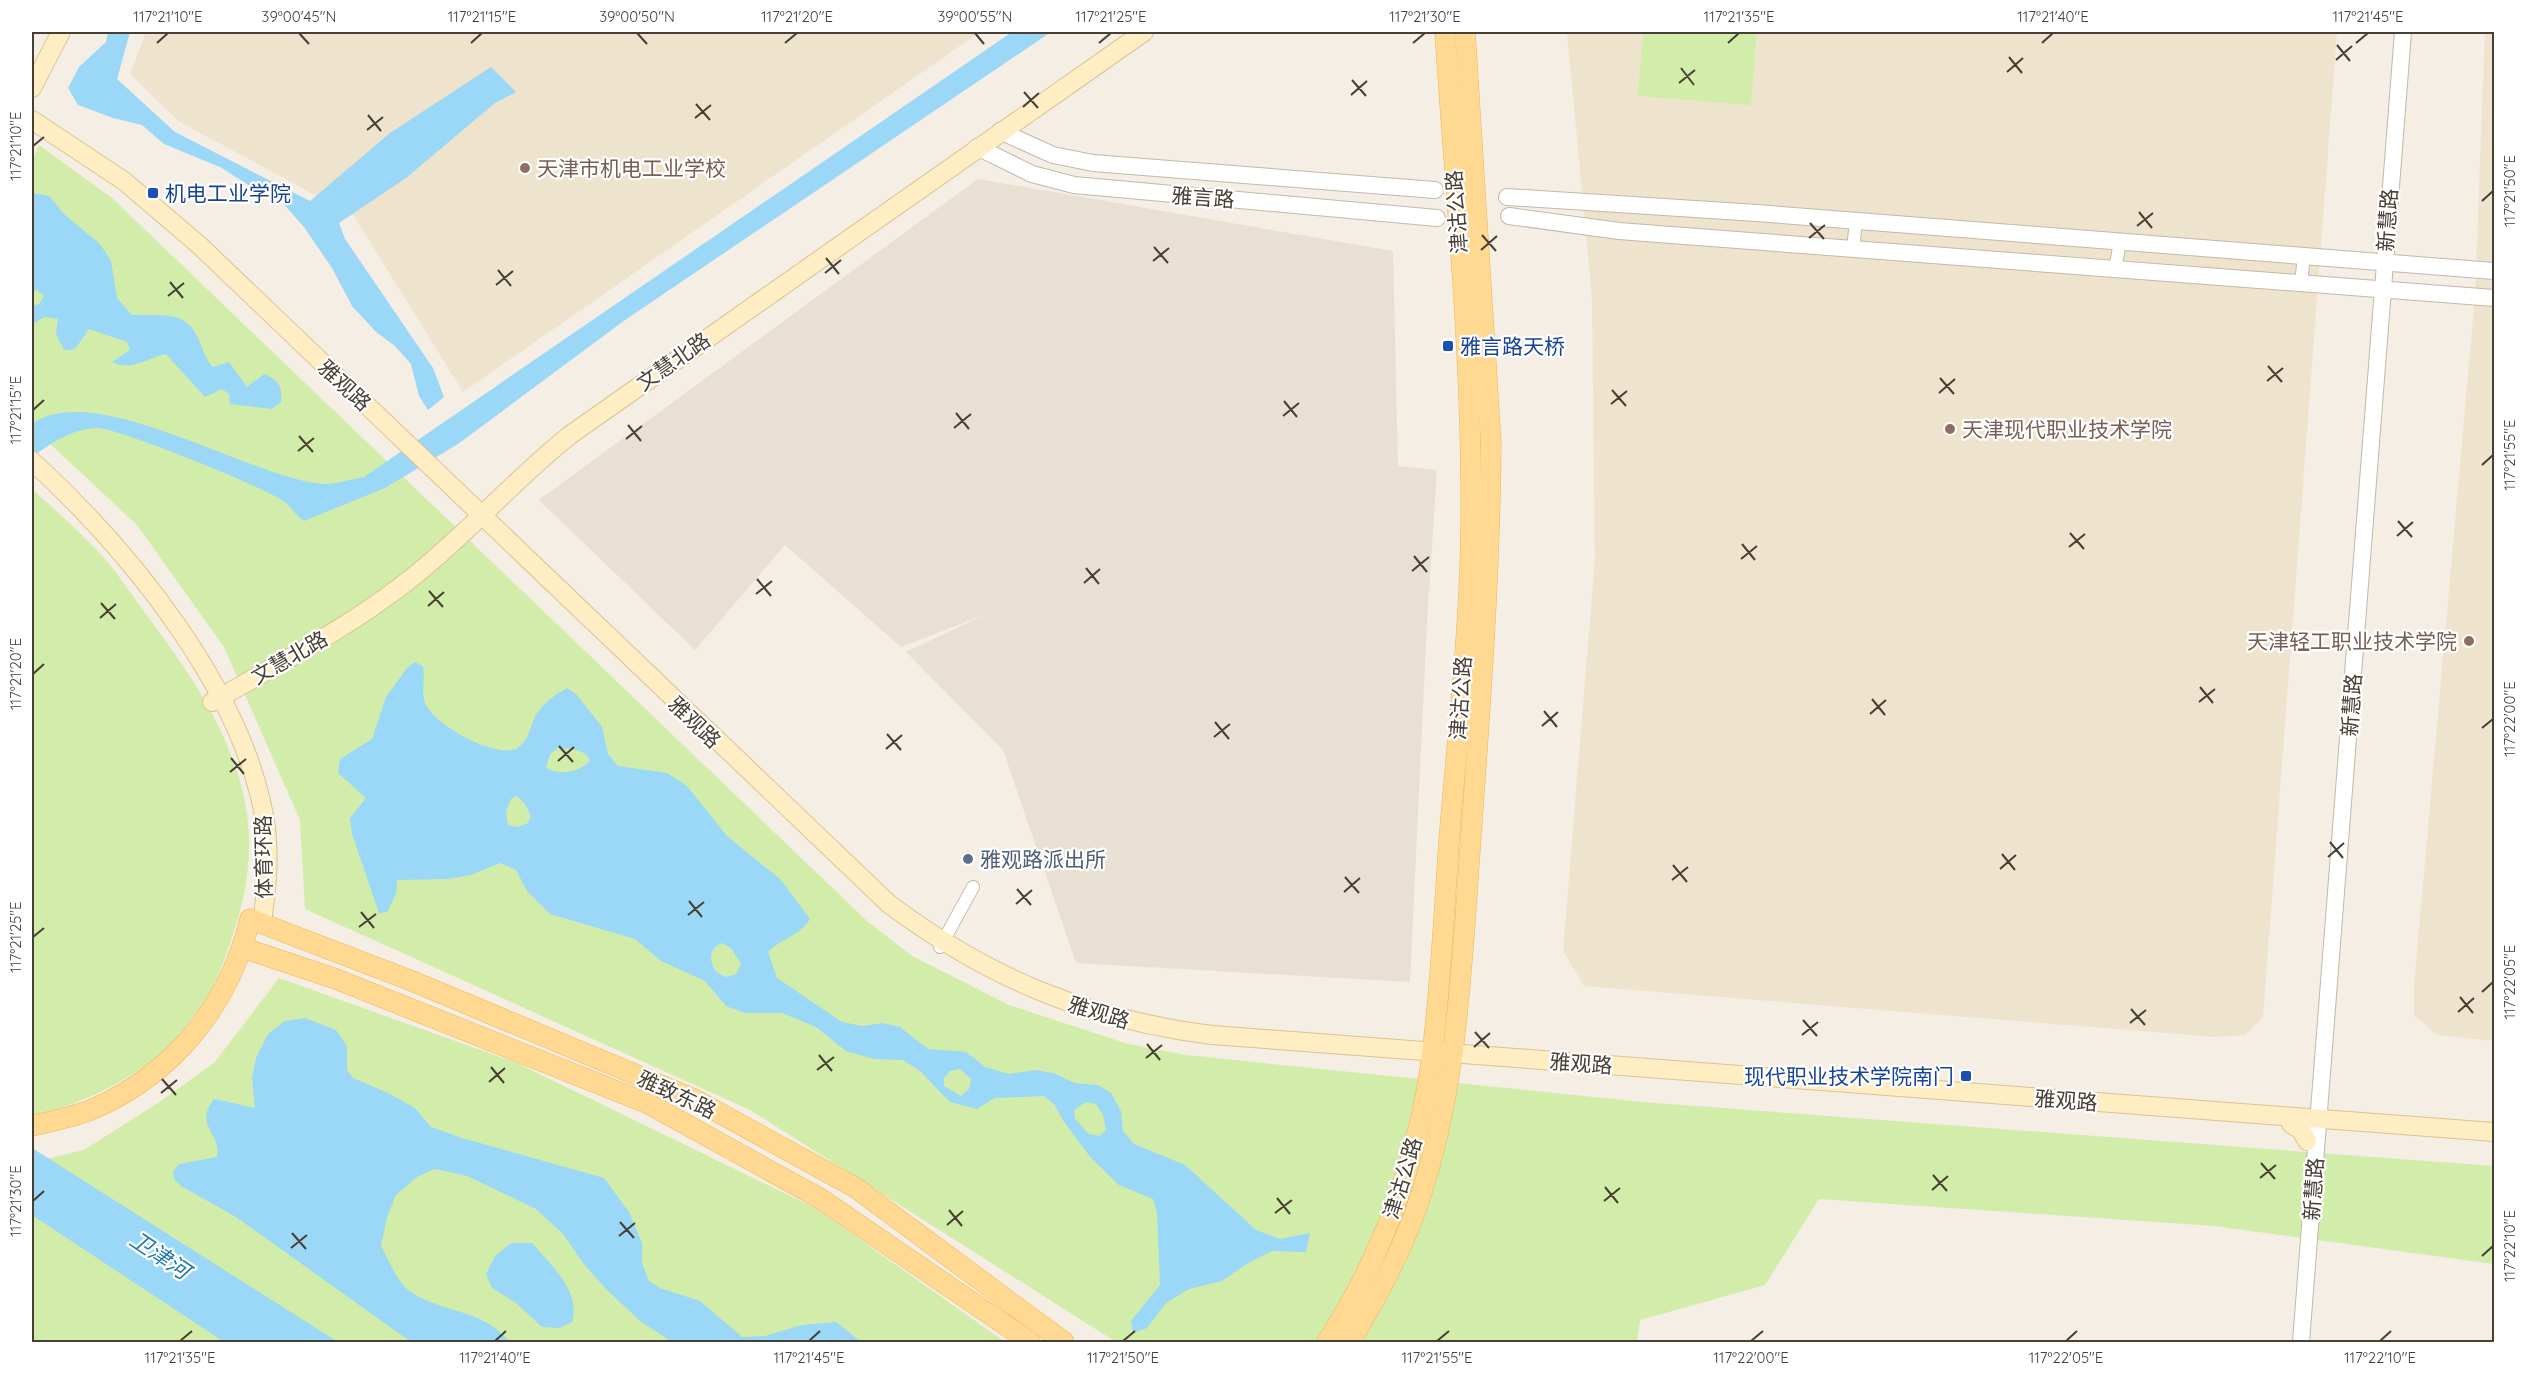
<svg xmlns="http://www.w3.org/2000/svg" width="2526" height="1374" font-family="Quicksand,'Noto Sans SC',sans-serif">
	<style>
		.residential { fill: #e8e0d2 }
		.education { fill: #eee3cd }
		.green { fill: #d2ecaa }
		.water { fill: #9bd7f6; fill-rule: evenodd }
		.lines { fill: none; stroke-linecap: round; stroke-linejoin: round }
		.minor-casing { stroke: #c3b8a9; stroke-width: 14 }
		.tertiary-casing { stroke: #c3b8a9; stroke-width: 18 }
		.secondary-casing { stroke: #dbc392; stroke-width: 20 }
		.primary-casing { stroke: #edb759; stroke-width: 21 }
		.minor { stroke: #fff; stroke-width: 12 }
		.tertiary { stroke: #fff; stroke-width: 16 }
		.secondary { stroke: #ffedc3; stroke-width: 18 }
		.primary { stroke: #ffd992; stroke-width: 20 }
		.ticks { fill: none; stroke: #473e34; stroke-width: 2 }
		.education-dot { fill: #8d6e63; stroke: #fff; stroke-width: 2 }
		.transit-dot { fill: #1a4fb4; stroke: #fff; stroke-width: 2 }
		.service-dot { fill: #5c6f8a; stroke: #fff; stroke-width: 2 }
		.labels { text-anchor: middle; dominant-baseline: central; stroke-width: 4.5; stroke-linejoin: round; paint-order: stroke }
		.education-label { font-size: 21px; fill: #785e54; stroke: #fff; text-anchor: start }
		.transit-label { font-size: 21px; fill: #164399; stroke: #fff; text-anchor: start }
		.street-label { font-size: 21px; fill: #473e34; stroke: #fff }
		.service-label { font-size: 21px; fill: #4e5e75; stroke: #fff; text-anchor: start }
		.water-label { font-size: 22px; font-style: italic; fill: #2279aa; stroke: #fff }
		.neatline { fill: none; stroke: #473e34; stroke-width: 2 }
		.ticks-label { font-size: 15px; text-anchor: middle; fill: #473e34 }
	</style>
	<rect width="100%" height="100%" fill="#f4eee5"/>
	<path class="residential" d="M978 179 1393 251 1398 466 1437 470 1427 622 1410 982 1076 963 1003 750 906 652 989 613 901 647 785 545 695 650 539 500Z"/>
	<g class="education">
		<path d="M146 32H980L463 392 354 216 178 121 130 74Z"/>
		<path d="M1567 32H2337L2263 1017 2245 1035 2215 1037 1584 986 1563 951 1595 560 1592 298Z"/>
		<path d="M2485 32H2494V1041L2437 1035 2414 1015V986L2475 296Z"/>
	</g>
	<g class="green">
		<path d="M1643 32H1757L1751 105 1638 96Z"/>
		<path d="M39 145 112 198 867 921 912 956 1009 1005 1128 1044 1186 1055 1642 1102 2494 1166V1264L2214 1226 1819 1199 1765 1285 1640 1320 1637 1342H1116L750 1110 305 909 300 820 224 647 137 525 32 427V161Z"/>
		<path d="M32 489C56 511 82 533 104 558 118 574 130 592 142 609 192 675 245 750 249 836 250 869 244 903 233 934 223 966 213 993 191 1019 180 1033 168 1048 154 1059 124 1084 70 1108 32 1116Z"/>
		<path d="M279 978 517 1063 817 1209 1005 1342H32V1162L84 1150 161 1101 215 1062Z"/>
	</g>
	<g class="water">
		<path d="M108 32H130L117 79 175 132 310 201 390 133 491 67 516 92 495 103 406 178 339 223 345 239 433 368 444 397 428 410 419 396 411 364 395 346 376 332 352 306 332 268 304 227 280 200 255 189 220 167 164 144 142 125 113 118 78 105 68 88 79 67 106 42Z"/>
		<path d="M1012 32H1051L625 320 458 444 385 488 304 521C296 516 292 508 285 502 267 488 120 429 98 428 73 428 50 444 32 457V424C96 378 252 480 324 484 337 484 352 479 364 477Z"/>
		<path d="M32 193 49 196 64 214 100 244 111 261 117 298 132 315C158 316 186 309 198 338 203 348 205 359 213 367L229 362 247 387 264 374C278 379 283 387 281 402L272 409 230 404 229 394 222 389 205 397 166 354C147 358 131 372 112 362L130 350 127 342 89 329 75 349 64 350 56 334 58 319 45 317 32 324V306L39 304 44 296 37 290 32 291Z"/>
		<path d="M415 662 423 666C425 677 422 690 424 699 428 723 500 762 519 747 530 739 530 725 536 715 543 703 556 694 567 688L576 694 602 727 608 754 618 766 667 773 687 786 727 836 781 880 810 919C800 936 782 938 768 952L777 978 842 1022 862 1026 883 1023 900 1027 928 1049 966 1052 985 1067 1009 1074 1035 1070 1053 1073 1075 1083 1098 1085 1111 1093 1121 1111 1123 1131 1134 1144 1185 1165 1256 1230 1280 1239 1310 1233 1306 1252 1272 1251 1248 1263 1222 1281 1189 1289 1166 1303 1147 1328 1133 1333 1131 1321 1160 1285 1157 1213 1153 1199 1119 1185 1091 1158 1064 1122 1054 1104 1044 1096 995 1098 977 1109 950 1102 920 1071 903 1060 874 1059 846 1051 816 1027 782 1013H745L726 1006 705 981 661 961 635 939 550 914 527 891 516 870 500 863 471 875 448 879 397 880 396 894 387 912 379 913 352 834 350 818 366 798 338 773 340 759 372 739 386 697 407 668ZM558 748C570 749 585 748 590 761 579 772 560 776 546 768L550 754ZM517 796 525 804 531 816 528 823 518 827 508 825 506 812 511 799ZM722 943 731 948 741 964 736 974 726 977 716 972C709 960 708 950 722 943ZM960 1069 971 1079 969 1089 961 1096 944 1086V1078L950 1071ZM1086 1102 1096 1104 1103 1115 1106 1130 1099 1136 1089 1134 1075 1119 1074 1110Z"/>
		<path d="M305 1018 336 1030 347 1046V1070L353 1078 388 1093 415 1108 431 1127 462 1138 604 1178 629 1212 642 1243V1263L649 1281 660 1288 700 1301 742 1337 765 1336 802 1325 836 1322 861 1342H672L640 1321 605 1288 583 1263 563 1234 536 1209 467 1176 445 1171 434 1169 417 1177 396 1195 387 1217 381 1246C388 1259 397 1281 408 1290 443 1315 479 1306 510 1342H411L236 1217 181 1186 174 1179 173 1172 179 1164 217 1157C222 1133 193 1126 214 1099L255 1108 252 1078 256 1058 268 1034 285 1021Z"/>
		<path d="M32 1148 338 1342H224L32 1215Z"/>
		<path d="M511 1243H532C551 1265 581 1291 572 1322L560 1328 542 1327 516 1303 492 1288 486 1274 495 1256Z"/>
	</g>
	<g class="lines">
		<g class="minor-casing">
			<g id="minor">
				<path d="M1853 249 1856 221"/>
				<path d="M2115 270 2120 242"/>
				<path d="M2301 283 2304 256"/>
				<path d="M940 947 973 887"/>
			</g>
		</g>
		<g class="tertiary-casing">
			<g id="tertiary">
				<path d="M1000 131 1053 155 1093 163 1435 190"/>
				<path d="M977 147 1032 174 1074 185 1437 218"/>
				<path d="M1507 197 1757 213 2494 271"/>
				<path d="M1509 216 1619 231 2494 298"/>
				<path d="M2301 1342 2403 32"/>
			</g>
		</g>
		<g class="secondary-casing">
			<g id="secondary">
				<path d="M32 88 61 32"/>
				<path d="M32 120 124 181 199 245 889 904C988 978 1089 1020 1212 1035L2494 1132"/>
				<path d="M32 461C130 551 247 693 266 828 270 859 266 893 262 923"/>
				<path d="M212 702C280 663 352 626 414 576 469 532 515 479 570 435L1144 32"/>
				<path d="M2291 1124 2301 1130 2307 1141"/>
			</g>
		</g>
		<g class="primary-casing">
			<g id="primary">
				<path d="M243 948 336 979 649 1104 821 1199 1030 1342"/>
				<path d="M32 1126C52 1121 74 1117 93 1109 174 1074 230 1004 250 919L412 981 694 1099 856 1188 1064 1342"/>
				<path d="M1327 1342C1382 1257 1419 1157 1432 1055 1441 984 1444 912 1449 841 1458 728 1472 614 1471 500 1471 344 1455 187 1445 32"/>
				<path d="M1350 1342C1374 1302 1398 1259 1414 1215 1460 1089 1462 954 1472 822 1481 696 1490 570 1491 443L1465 32"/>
			</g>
		</g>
		<use href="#minor" class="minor"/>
		<use href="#tertiary" class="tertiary"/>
		<use href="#secondary" class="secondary"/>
		<use href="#primary" class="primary"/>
	</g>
	<path class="ticks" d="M299 33 309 44M637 33 647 44M975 33 984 44M157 43 168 33M471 43 482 33M785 43 797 33M1099 43 1111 33M1413 43 1425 33M1728 43 1739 33M2042 43 2053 33M2356 43 2368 33M2337 45 2350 61M2009 57 2022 73M2336 60 2352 46M1681 68 1694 85M2007 72 2023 58M1352 80 1366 96M1679 83 1695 70M1024 92 1038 108M1351 95 1367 81M696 104 710 120M1023 107 1039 93M368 115 381 131M695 118 711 105M367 130 383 117M33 146 44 137M2482 201 2493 191M2139 212 2152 228M1810 223 1824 239M2137 226 2153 213M1482 235 1496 251M1809 238 1825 225M1154 247 1168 263M1481 250 1497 236M826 258 839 274M1153 261 1169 248M498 270 511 286M825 273 841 260M170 282 183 298M496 285 513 271M168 296 184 283M2268 366 2282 382M1940 378 1954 394M2267 381 2283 368M1612 390 1626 406M1939 393 1955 379M1284 401 1297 417M1611 404 1627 391M33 410 44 400M956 413 969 429M1283 416 1299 403M628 425 641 441M954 428 971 414M299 436 313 452M626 439 642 426M298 451 314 438M2482 465 2493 455M2398 521 2412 537M2070 533 2084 549M2397 536 2413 522M1742 544 1755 560M2069 547 2085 534M1414 556 1427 572M1741 559 1757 546M1086 568 1099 584M1412 571 1429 557M757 579 771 596M1084 583 1100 569M429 591 443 607M756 594 772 581M101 603 115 619M428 606 444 592M100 618 116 604M33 674 44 664M2200 687 2213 703M1872 699 1885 715M2199 702 2215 689M1544 711 1557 727M1870 714 1886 700M1215 722 1229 739M1542 726 1558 712M2482 728 2493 719M887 734 901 750M1214 737 1230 724M559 746 573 762M886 749 902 735M231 758 244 774M558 761 574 747M230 772 246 759M2330 842 2343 858M2002 854 2015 870M2328 857 2344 843M1673 865 1687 882M2000 869 2016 855M1345 877 1359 893M1672 880 1688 867M1017 889 1031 905M1344 892 1360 878M689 901 702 917M1016 904 1032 890M361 912 374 928M688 915 704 902M359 927 376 914M33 937 44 928M2482 992 2493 982M2460 997 2473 1013M2131 1009 2145 1025M2458 1012 2474 998M1803 1020 1817 1036M2130 1023 2146 1010M1475 1032 1489 1048M1802 1035 1818 1022M1147 1044 1160 1060M1474 1047 1490 1033M819 1055 832 1071M1146 1058 1162 1045M491 1067 504 1083M817 1070 834 1057M162 1079 176 1095M489 1082 505 1068M161 1093 177 1080M2261 1163 2275 1179M1933 1175 1947 1191M2260 1178 2276 1165M1605 1187 1618 1203M1932 1190 1948 1176M1277 1198 1290 1214M33 1201 44 1191M1604 1201 1620 1188M949 1210 962 1226M1275 1213 1292 1200M620 1222 634 1238M947 1225 963 1211M292 1233 306 1249M619 1236 635 1223M291 1248 307 1235M2482 1256 2493 1246M180 1341 192 1331M495 1341 506 1331M809 1341 820 1331M1123 1341 1135 1331M1437 1341 1449 1331M1751 1341 1763 1331M2066 1341 2077 1331M2380 1341 2391 1331"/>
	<g class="education-dot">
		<circle cx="525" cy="168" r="6"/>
		<circle cx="1950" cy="429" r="6"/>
		<circle cx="2469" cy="641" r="6"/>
	</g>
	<g class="transit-dot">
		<rect x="147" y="187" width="12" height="12" rx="3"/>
		<rect x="1442" y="340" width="12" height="12" rx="3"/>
		<rect x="1960" y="1070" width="12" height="12" rx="3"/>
	</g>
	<circle class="service-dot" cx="968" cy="859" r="6"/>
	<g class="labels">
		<g class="education-label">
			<text x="537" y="168">天津市机电工业学校</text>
			<text x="1962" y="429">天津现代职业技术学院</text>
			<text x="2457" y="641" text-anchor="end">天津轻工职业技术学院</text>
		</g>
		<g class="transit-label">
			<text x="165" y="193">机电工业学院</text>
			<text x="1460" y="346">雅言路天桥</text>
			<text x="1954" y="1076" text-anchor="end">现代职业技术学院南门</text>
		</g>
		<g class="street-label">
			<text transform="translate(1203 197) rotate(4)">雅言路</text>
			<text transform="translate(1456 212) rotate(-94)">津沽公路</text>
			<text transform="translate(2387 220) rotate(-86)">新慧路</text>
			<text transform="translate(673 361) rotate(-35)">文慧北路</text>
			<text transform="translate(345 385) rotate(43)">雅观路</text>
			<text transform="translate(289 657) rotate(-30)">文慧北路</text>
			<text transform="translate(1460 698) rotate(-86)">津沽公路</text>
			<text transform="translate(2351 705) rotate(-86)">新慧路</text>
			<text transform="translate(695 722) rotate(44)">雅观路</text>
			<text transform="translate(263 857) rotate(-91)">体育环路</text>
			<text transform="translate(1099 1012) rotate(17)">雅观路</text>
			<text transform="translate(1581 1063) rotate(4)">雅观路</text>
			<text transform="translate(677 1094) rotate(25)">雅致东路</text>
			<text transform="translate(2066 1100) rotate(4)">雅观路</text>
			<text transform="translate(1402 1178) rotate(-73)">津沽公路</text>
			<text transform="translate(2313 1189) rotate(-86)">新慧路</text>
		</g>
		<g class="service-label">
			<text x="980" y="859">雅观路派出所</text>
		</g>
		<g class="water-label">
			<text transform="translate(160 1255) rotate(34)">卫津河</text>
		</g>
	</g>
	<rect width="2526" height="1374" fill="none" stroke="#ffffff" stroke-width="66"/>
	<rect x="33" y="33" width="2460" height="1308" class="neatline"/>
	<g class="ticks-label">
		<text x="168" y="22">117°21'10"E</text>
		<text x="299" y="22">39°00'45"N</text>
		<text x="482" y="22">117°21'15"E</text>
		<text x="637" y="22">39°00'50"N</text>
		<text x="797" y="22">117°21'20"E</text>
		<text x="975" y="22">39°00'55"N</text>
		<text x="1111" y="22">117°21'25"E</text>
		<text x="1425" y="22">117°21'30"E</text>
		<text x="1739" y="22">117°21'35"E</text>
		<text x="2053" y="22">117°21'40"E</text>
		<text x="2368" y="22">117°21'45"E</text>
		<text transform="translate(16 146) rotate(-90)" y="5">117°21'10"E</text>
		<text transform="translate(2510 191) rotate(-90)" y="5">117°21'50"E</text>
		<text transform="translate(16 410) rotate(-90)" y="5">117°21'15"E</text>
		<text transform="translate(2510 455) rotate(-90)" y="5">117°21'55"E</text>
		<text transform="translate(16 674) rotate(-90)" y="5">117°21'20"E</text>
		<text transform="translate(2510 719) rotate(-90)" y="5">117°22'00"E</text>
		<text transform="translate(16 937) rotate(-90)" y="5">117°21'25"E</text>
		<text transform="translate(2510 982) rotate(-90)" y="5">117°22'05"E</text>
		<text transform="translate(16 1201) rotate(-90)" y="5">117°21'30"E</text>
		<text transform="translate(2510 1246) rotate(-90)" y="5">117°22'10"E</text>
		<text x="180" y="1363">117°21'35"E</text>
		<text x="495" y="1363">117°21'40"E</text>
		<text x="809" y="1363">117°21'45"E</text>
		<text x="1123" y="1363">117°21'50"E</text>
		<text x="1437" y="1363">117°21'55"E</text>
		<text x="1751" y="1363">117°22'00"E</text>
		<text x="2066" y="1363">117°22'05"E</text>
		<text x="2380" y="1363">117°22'10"E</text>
	</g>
</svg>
